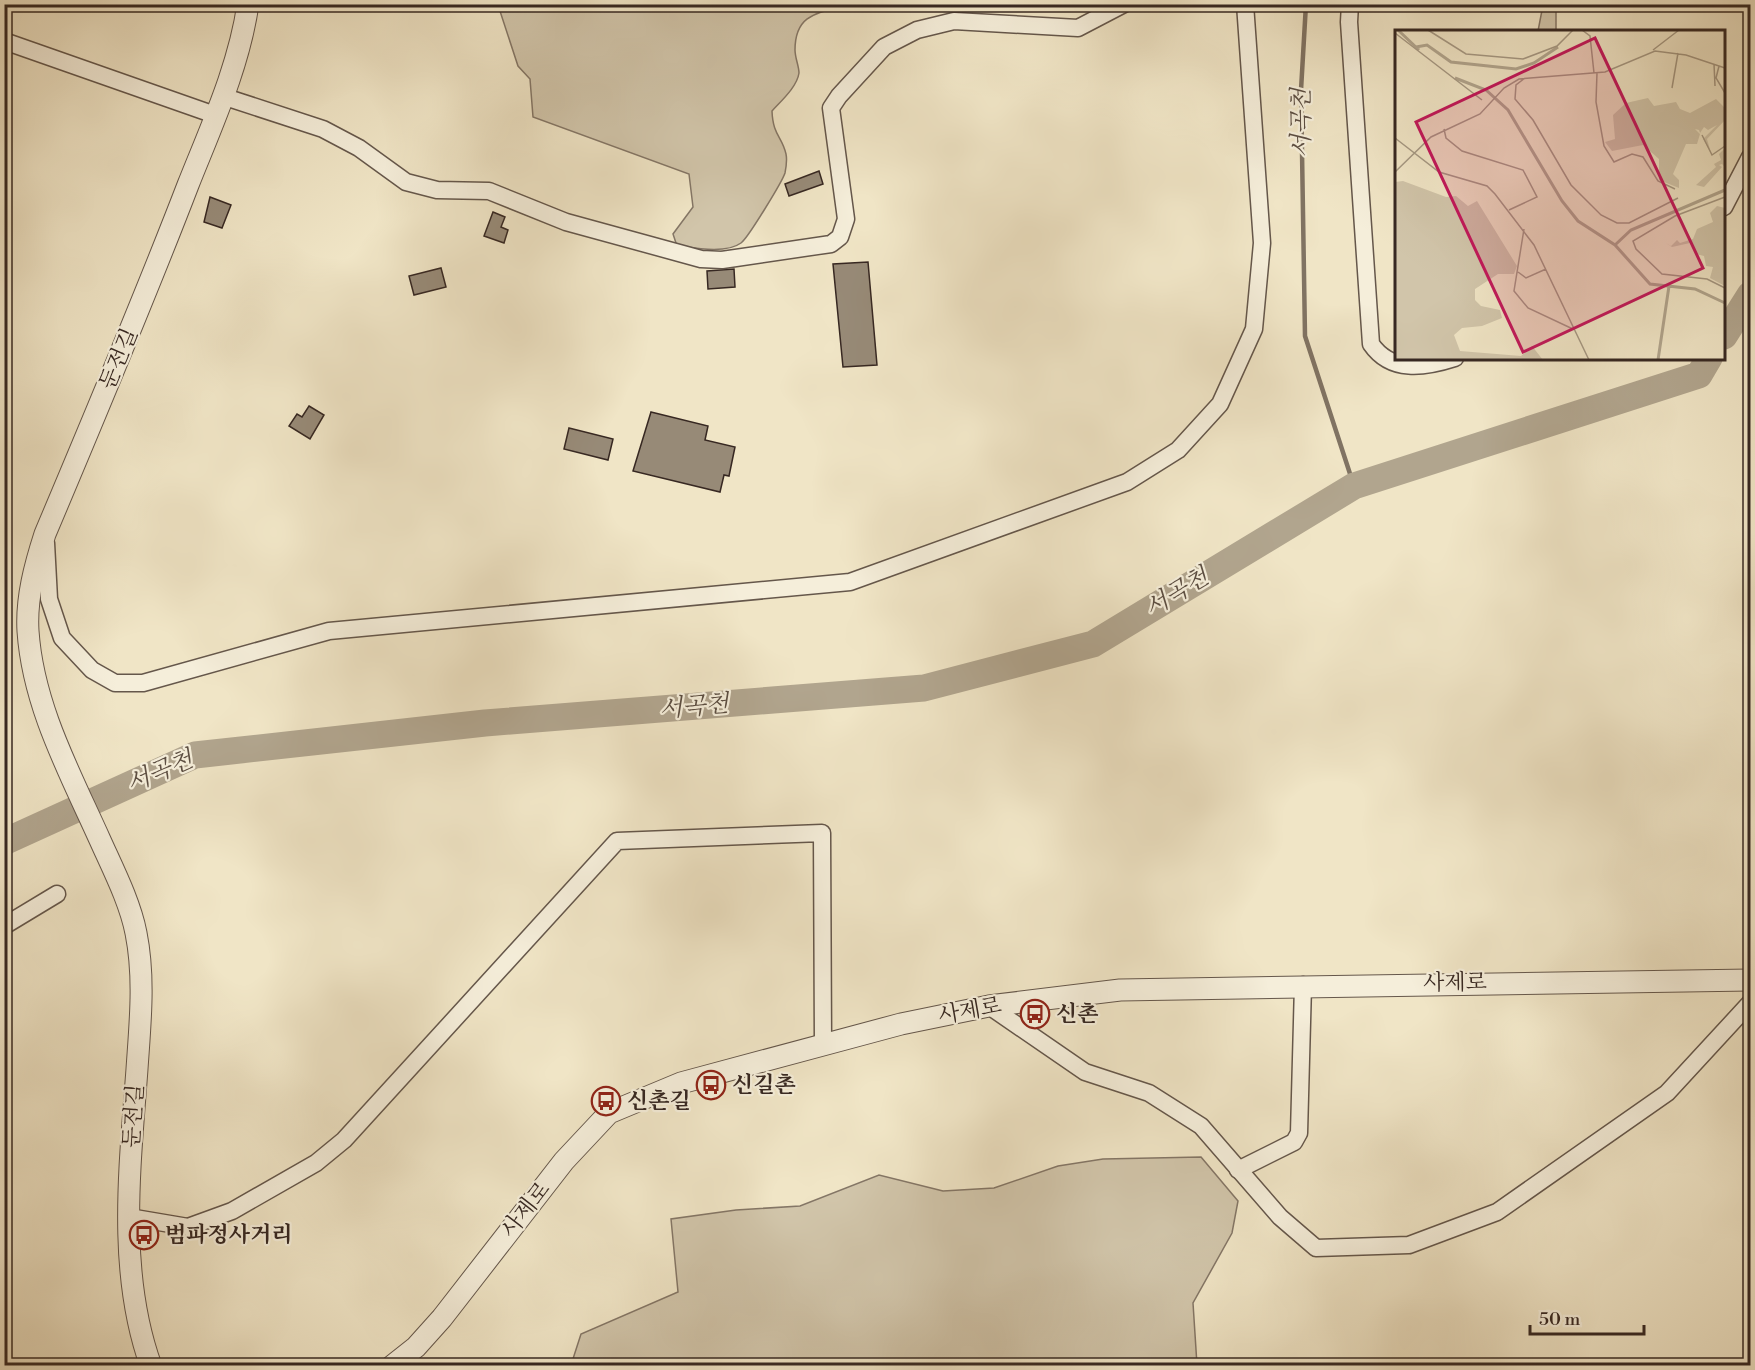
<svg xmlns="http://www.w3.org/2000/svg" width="1755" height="1370" font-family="'Libre Bodoni','Noto Serif KR',serif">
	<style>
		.green { fill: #d1c5aa; stroke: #847666; stroke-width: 1.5 }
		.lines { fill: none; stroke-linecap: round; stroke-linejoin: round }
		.stream { stroke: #807363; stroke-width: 4.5 }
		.river { stroke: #b1a58e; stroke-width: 27 }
		.building { fill: #978a77; stroke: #372822; stroke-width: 1.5 }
		.minor-casing { stroke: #65574b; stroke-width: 19 }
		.tertiary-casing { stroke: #65574b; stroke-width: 23 }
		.minor { stroke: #f5eeda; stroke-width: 16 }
		.tertiary { stroke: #f5eeda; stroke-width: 21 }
		.labels { text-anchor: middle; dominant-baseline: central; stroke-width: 4.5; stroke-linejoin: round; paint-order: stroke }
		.street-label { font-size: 22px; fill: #372822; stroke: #f5eeda }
		.poi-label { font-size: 22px; font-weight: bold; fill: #372822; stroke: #f5eeda; text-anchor: start }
		.water-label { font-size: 24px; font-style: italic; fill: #5c4e42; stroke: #f5eeda }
		.inset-river { fill: none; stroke: #b1a58e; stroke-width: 3 }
		.inset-road { fill: none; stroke: #a69984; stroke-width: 1.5 }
		.view { fill: #c2185b; fill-opacity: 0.15; stroke: #c2185b; stroke-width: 3 }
		.inset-edge { fill: none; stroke: #372822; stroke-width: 3 }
	</style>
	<rect width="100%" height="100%" fill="#f0e5c6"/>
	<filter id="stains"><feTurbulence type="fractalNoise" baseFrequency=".00333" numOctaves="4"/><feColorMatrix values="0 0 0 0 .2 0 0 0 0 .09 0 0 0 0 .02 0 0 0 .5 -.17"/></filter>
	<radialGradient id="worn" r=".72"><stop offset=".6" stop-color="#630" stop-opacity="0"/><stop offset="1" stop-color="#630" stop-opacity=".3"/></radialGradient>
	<g class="green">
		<path d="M498 5H848C819 13 795 13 795 50 795 58 799 66 799 73 797 87 781 101 772 111 773 136 782 136 786 154 787 159 786 168 785 173 782 182 748 238 741 243 726 254 694 248 677 246L673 234 693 207 689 174 533 117 530 79 518 66Z"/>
		<path d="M1543 5H1561L1556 6V31H1538Z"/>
		<path d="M1201 1157 1238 1201 1232 1233 1193 1303 1197 1365H571L581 1334 678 1292 671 1219 736 1210 800 1206 879 1175 943 1191 994 1188 1058 1166 1103 1159Z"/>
	</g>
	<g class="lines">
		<path class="stream" d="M1306 4 1301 90 1305 336 1354 486"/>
		<g class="river">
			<path d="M1724 336 1750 295"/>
			<path d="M4 842 195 755 485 723 924 688 1093 644 1354 486 1699 375 1709 358"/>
		</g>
	</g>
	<g class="building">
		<path d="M819 171 823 184 789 196 785 184Z"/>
		<path d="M210 197 231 205 222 228 204 222Z"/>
		<path d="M493 212 505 217 501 227 508 230 504 243 484 236Z"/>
		<path d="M868 262 877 365 843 367 833 264Z"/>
		<path d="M441 268 446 287 414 295 409 276Z"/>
		<path d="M734 269 735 287 708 289 707 271Z"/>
		<path d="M309 406 324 415 310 439 289 426 297 414 302 417Z"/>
		<path d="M651 412 708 426 705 440 735 447 729 476 724 475 720 492 633 471Z"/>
		<path d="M569 428 613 439 608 460 564 449Z"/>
	</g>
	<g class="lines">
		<g class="minor-casing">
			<g id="minor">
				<path d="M1350 4 1349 22 1371 344C1391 373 1424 368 1455 358"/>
				<path d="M4 41 215 115"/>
				<path d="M222 96 323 129 359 148 406 182 437 190 489 191 566 222 701 259 722 260 831 244 840 237 846 219 831 108 839 96 884 47 917 30 954 21 1078 28 1124 4"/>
				<path d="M1724 207 1750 157"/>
				<path d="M46 543 49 599 62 638 92 670 115 683H143L329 631 850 582 1127 482 1178 450 1220 404 1254 329 1262 243 1245 4"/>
				<path d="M4 926 57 894"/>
				<path d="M989 1006 1085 1072 1149 1093 1201 1126 1280 1217 1316 1248 1409 1245 1497 1212 1667 1093 1750 1003"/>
				<path d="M1238 1170 1294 1142 1299 1133 1303 985"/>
				<path d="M129 1217 188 1227 232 1211 316 1163 344 1140 617 841 822 833 823 1045"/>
			</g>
		</g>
		<g class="tertiary-casing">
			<g id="tertiary">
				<path d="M151 1366C117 1272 130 1166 137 1069 140 1024 145 978 136 933 130 902 113 869 100 840 70 773 33 706 28 631 26 598 35 565 45 534 94 418 143 302 188 185 211 127 239 67 248 4"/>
				<path d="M392 1366 416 1347 442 1318 564 1161 609 1113 681 1083 901 1024 989 1006 1120 990 1750 980"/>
			</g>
		</g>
		<use href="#minor" class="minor"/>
		<use href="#tertiary" class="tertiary"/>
	</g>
	<defs>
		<g id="bus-ring" transform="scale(1.5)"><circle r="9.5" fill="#f5eeda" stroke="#8f2418" stroke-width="1.5"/><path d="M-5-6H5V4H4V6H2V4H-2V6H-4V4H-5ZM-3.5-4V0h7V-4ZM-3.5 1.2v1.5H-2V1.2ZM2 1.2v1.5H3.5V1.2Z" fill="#8f2418"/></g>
	</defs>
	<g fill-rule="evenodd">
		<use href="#bus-ring" x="1035" y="1014"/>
		<use href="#bus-ring" x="711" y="1085"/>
		<use href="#bus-ring" x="606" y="1101"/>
		<use href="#bus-ring" x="144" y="1235"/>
	</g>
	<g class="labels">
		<g class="street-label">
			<text transform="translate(119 359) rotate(-67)">둔전길</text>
			<text transform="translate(1455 983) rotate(-1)">사제로</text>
			<text transform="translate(970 1011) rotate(-10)">사제로</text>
			<text transform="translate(134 1116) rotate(-86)">둔전길</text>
			<text transform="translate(526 1210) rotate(-52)">사제로</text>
		</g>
		<g class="poi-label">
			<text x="1056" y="1014">신촌</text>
			<text x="732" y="1085">신길촌</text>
			<text x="627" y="1101">신촌길</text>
			<text x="165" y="1235">범파정사거리</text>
		</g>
		<g class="water-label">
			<text transform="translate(1302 123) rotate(-90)">서곡천</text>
			<text transform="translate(1177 593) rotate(-31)">서곡천</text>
			<text transform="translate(694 707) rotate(-5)">서곡천</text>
			<text transform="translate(160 772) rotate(-23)">서곡천</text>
		</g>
	</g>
	<g transform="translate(1395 30)">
		<rect width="330" height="330" fill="#f0e5c6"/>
		<path d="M253 68 259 76 281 72 285 79 295 83 321 69 330 78V90L312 109 316 123 308 109 322 95 313 100 309 97 305 103 304 100 300 99 305 104 302 114H291L278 144 284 150V158L264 150V129L248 115 217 121 210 112 220 109 218 85 231 73ZM330 118V137L327 134 324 135 327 137 309 157 301 155 321 137 319 134 326 130 324 124ZM8 151 51 167 61 166 73 176 82 171 122 236 119 244H103L80 259V270L86 276 105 280 107 288 87 296 67 298 59 305 65 321 126 326 137 316 148 330H0V152ZM322 176 330 178V256L315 248 318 237 311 236 309 226 301 224 295 213 277 217 271 213 276 216 282 210 285 213 298 209 302 199 318 192 315 183Z" fill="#d1c5aa"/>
		<path class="inset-river" d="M3 0 24 20M21 17 32 15 56 32 121 39 139 33 163 17M60 48 91 60 113 80 167 171 183 191 220 215 255 254 300 259 330 273M220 215 236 200 330 160M263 330 274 256"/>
		<path class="inset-road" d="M33 0 71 24 128 29 162 16 178 0M187 0 195 6 199 43M0 3 87 70M258 20 284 0M319 34 320 56M324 36 321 48 330 63M202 43 201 72 209 116 219 132 237 124 248 127 263 151 280 159M130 48 121 55 120 69 138 90 176 155 206 185 222 193H234L283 168M277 58 283 23M49 99 51 108 67 121 128 140 142 167 114 180M307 105 317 125 330 116M0 108 44 142 92 156 100 164 139 215 194 330M0 142 36 107 85 84 109 58 124 49 210 42 260 21 291 25 330 38M330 167 280 186 238 211 241 219 267 244 312 249 330 258M129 199 119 261 133 278 180 300M123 242 131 248 151 239"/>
		<path class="view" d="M200 8 308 238 128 322 21 92Z"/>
		<rect width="330" height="330" class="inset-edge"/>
	</g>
	<rect width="1755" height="1370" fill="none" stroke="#f0e5c6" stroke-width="24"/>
	<rect x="6" y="6" width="1743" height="1358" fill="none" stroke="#372822" stroke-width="3"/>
	<rect x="12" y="12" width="1731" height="1346" fill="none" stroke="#372822" stroke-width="1.5"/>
	<path d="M1530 1325v9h114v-9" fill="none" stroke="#372822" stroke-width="3"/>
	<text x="1539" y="1325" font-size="18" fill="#372822" stroke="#f5eeda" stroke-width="4.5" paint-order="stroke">50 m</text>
	<rect width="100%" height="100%" filter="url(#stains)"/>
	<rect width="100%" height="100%" fill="url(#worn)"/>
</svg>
